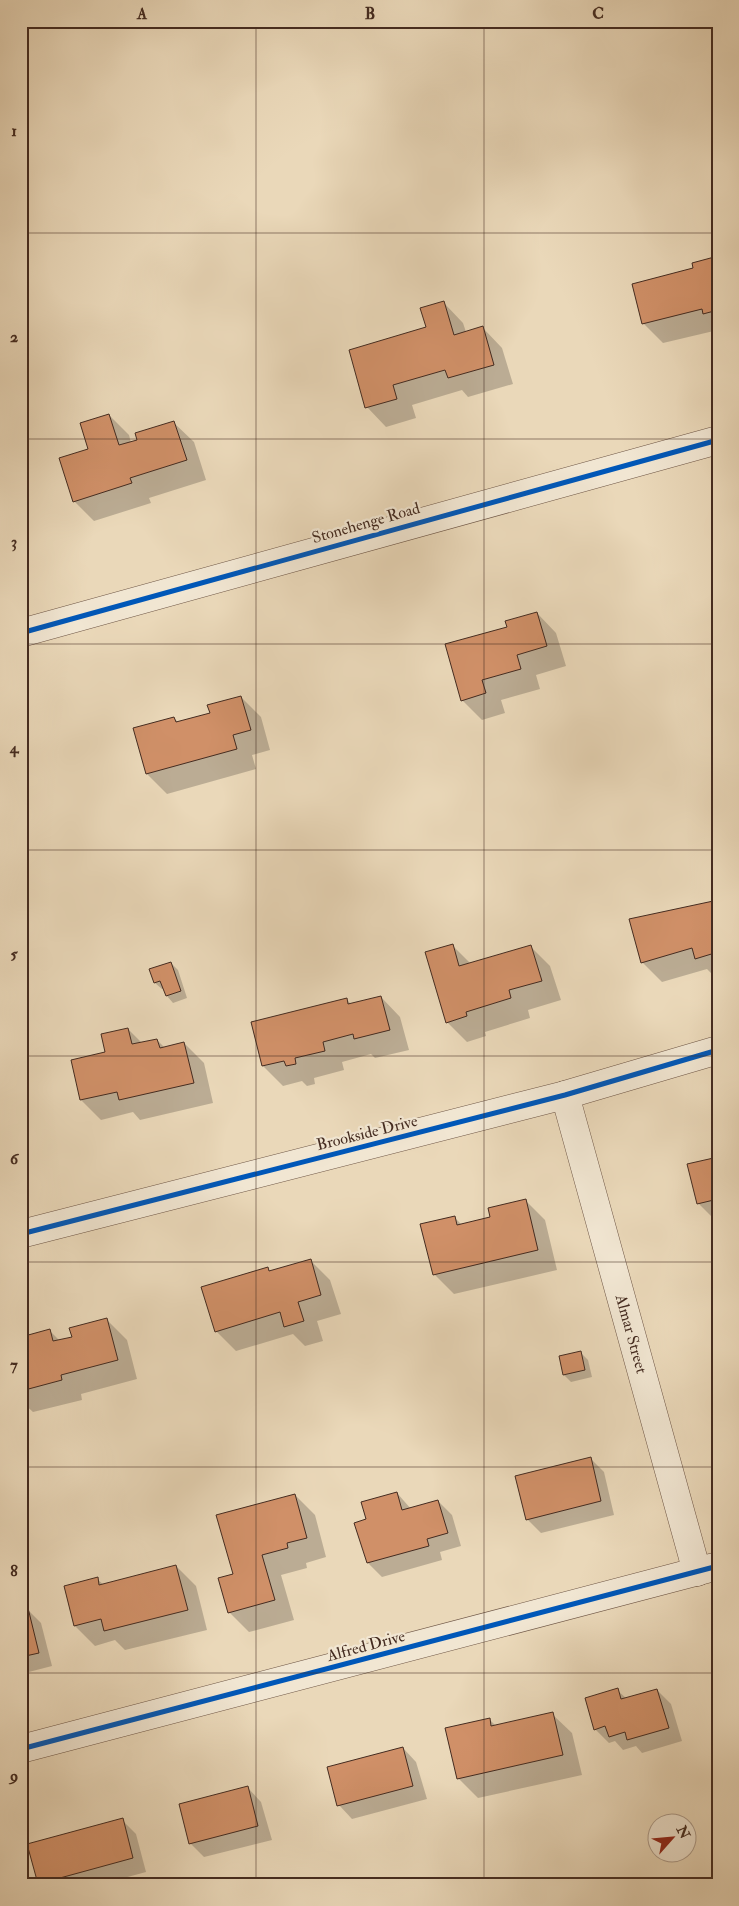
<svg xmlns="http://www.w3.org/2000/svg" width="739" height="1906" font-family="'IM FELL Double Pica',serif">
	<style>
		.shadow { fill: #0003 }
		.building { fill: #d09068; stroke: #442b20 }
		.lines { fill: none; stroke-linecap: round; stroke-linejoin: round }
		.minor-casing { stroke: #6e5646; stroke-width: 29 }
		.minor { stroke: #f1e6d2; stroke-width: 28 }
		.cycleway-casing { stroke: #f1e6d2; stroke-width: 8 }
		.cycleway { stroke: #0057b8; stroke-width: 5 }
		.grid { fill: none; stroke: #442b20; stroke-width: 1; stroke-opacity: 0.55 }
		.labels { text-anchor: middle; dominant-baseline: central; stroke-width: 4.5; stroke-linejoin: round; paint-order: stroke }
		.street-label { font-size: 16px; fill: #442b20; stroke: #f1e6d2 }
		.neatline { fill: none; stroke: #442b20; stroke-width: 2 }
		.grid-label { font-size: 16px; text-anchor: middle; font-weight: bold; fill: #442b20 }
	</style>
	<rect width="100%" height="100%" fill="#ead8b9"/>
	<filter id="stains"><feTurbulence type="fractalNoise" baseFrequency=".004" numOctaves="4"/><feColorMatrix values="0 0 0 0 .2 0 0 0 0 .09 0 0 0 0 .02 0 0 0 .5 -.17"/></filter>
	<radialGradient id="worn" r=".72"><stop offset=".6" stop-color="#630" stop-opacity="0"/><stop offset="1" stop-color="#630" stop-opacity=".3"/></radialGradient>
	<g class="shadow">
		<path d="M718 258V330L663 343 643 323 695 269Z"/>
		<path d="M444 303 463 323 466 332 483 328 502 348 513 384 468 397 462 390 412 405 416 418 386 427 367 407 427 328Z"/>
		<path d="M109 415 129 435 131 443 174 423 194 442 206 480 149 498 151 503 94 521 74 501 90 449Z"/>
		<path d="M537 613 556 633 566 666 536 675 540 689 501 700 505 713 482 720 462 700Z"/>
		<path d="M241 697 261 717 270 750 252 755 256 769 167 794 147 774 135 729 174 718 179 723 211 714Z"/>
		<path d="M718 902V977L716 978 707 969 662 982 642 962Z"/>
		<path d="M452 945 471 964 530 946 550 966 561 1000 528 1010 530 1018 485 1032 486 1036 467 1042 447 1022Z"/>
		<path d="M171 963 178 970 187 998 173 1003 167 996 164 989H162L155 983Z"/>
		<path d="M381 997 400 1017 409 1050 375 1058 371 1054 342 1062 344 1070 314 1078 315 1084 307 1086 302 1081 283 1086 263 1066 346 999 352 1005Z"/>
		<path d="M128 1029 142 1043 157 1040 165 1048 184 1043 204 1063 213 1103 140 1120 133 1112 101 1120 81 1100 107 1053Z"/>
		<path d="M21 1081 29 1110 21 1113Z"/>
		<path d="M718 1159V1216L712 1217 698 1203Z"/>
		<path d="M525 1200 545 1220 557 1270 454 1294 434 1274 454 1217 462 1225 491 1218Z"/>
		<path d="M310 1260 330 1280 341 1314 317 1321 323 1341 305 1346 293 1334 236 1351 216 1331 268 1269 271 1272Z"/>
		<path d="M107 1320 127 1340 137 1379 81 1394 82 1400 33 1412 21 1401V1338L50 1331 60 1341 73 1337Z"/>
		<path d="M581 1353 588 1360 592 1377 571 1382 564 1375 560 1357Z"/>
		<path d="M590 1458 604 1472 614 1515 541 1533 527 1519Z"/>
		<path d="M397 1493 411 1509 438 1501 452 1515 461 1546 440 1552 442 1560 382 1577 368 1563V1520Z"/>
		<path d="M295 1495 315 1515 326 1557 306 1563 307 1568 281 1575 294 1620 249 1632 229 1612Z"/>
		<path d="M176 1566 196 1586 207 1630 125 1650 115 1640 95 1646 75 1626 97 1579 104 1585Z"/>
		<path d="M27 1609 41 1623 52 1666 21 1674V1611Z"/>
		<path d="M617 1690 627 1699 657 1690 671 1704 682 1741 642 1753 636 1746 623 1750 615 1741 609 1743 595 1729Z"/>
		<path d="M552 1714 572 1733 582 1775 478 1798 458 1778 489 1719 496 1726Z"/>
		<path d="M403 1748 416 1762 427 1799 352 1819 339 1805Z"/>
		<path d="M248 1788 261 1802 272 1840 204 1857 190 1843Z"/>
		<path d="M122 1820 136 1834 146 1872 98 1885H41L39 1883Z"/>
	</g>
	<g class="building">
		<path d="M718 256V310L703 314 702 309 642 324 632 284 693 268 692 263Z"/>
		<path d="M444 301 454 335 483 326 494 365 448 378 445 370 393 385 397 399 365 408 349 350 426 327 420 308Z"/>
		<path d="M109 414 119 445 137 440 135 433 174 421 187 460 130 478 132 483 73 502 59 458 88 449 80 423Z"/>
		<path d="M537 612 547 646 517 655 521 669 482 680 486 693 461 701 445 644 507 627 505 621Z"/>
		<path d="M241 696 251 730 233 735 237 749 146 774 133 728 174 717 176 722 210 713 207 705Z"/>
		<path d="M718 900V952L695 959 692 948 641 963 629 919Z"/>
		<path d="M453 944 459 966 531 945 542 981 509 990 511 998 466 1012 467 1016 446 1023 425 952Z"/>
		<path d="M171 962 181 991 166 996 160 981 154 983 149 969Z"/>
		<path d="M381 996 390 1030 354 1039 353 1034 323 1042 325 1051 295 1058 296 1064 286 1066 284 1061 262 1066 251 1022 347 998 348 1004Z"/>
		<path d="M128 1028 132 1044 157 1039 160 1048 184 1042 194 1083 119 1100 117 1092 80 1100 71 1060 105 1052 101 1034Z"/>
		<path d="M718 1157V1199L697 1204 687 1164Z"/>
		<path d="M526 1199 538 1250 433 1275 420 1224 455 1216 457 1225 490 1217 488 1208Z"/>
		<path d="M311 1259 321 1295 298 1302 304 1321 284 1327 280 1312 215 1332 201 1287 268 1267 269 1271Z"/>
		<path d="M107 1318 118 1360 61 1375 62 1380 21 1391V1337L50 1329 53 1341 72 1337 69 1328Z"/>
		<path d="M581 1351 585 1370 563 1375 559 1356Z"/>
		<path d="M591 1457 601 1501 526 1520 515 1476Z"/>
		<path d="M397 1492 402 1510 438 1500 448 1533 427 1539 429 1546 367 1563 354 1523 366 1519 361 1502Z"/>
		<path d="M295 1494 307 1538 287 1543 288 1548 262 1555 275 1600 228 1613 218 1578 233 1574 216 1515Z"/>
		<path d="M176 1565 188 1610 104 1631 101 1619 74 1626 64 1586 98 1577 99 1585Z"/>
		<path d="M28 1608 39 1653 21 1657V1610Z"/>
		<path d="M618 1688 621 1699 657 1689 669 1728 627 1740 625 1732 609 1737 605 1726 594 1730 585 1698Z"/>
		<path d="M553 1712 563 1755 457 1779 445 1728 490 1718 491 1726Z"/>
		<path d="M403 1747 413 1786 337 1806 327 1767Z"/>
		<path d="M248 1786 258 1826 189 1844 179 1804Z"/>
		<path d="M123 1818 133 1858 38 1884 27 1844Z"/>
	</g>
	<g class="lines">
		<g class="minor-casing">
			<g id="minor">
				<path d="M21 633 718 440"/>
				<path id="s1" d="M565 1095 697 1572"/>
				<path d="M21 1234 565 1095 718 1050"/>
				<path d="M21 1749 718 1566"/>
			</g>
		</g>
		<use href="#minor" class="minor"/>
		<g class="cycleway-casing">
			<g id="cycleway">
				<path d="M21 633 718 440"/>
				<path d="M21 1234 565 1095 718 1050"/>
				<path d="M21 1749 718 1566"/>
			</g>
		</g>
		<use href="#cycleway" class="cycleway"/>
	</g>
	<path class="grid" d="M256 21V1885M484 21V1885M21 233H718M21 439H718M21 644H718M21 850H718M21 1056H718M21 1262H718M21 1467H718M21 1673H718"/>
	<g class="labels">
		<g class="street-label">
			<text transform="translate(366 523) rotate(-16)">Stonehenge Road</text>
			<text transform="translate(367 1133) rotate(-14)">Brookside Drive</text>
			<text stroke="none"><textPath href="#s1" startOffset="248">Almar Street</textPath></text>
			<text transform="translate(366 1646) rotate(-15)">Alfred Drive</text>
		</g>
	</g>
	<rect width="739" height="1906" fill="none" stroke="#ead8b9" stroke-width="55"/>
	<g transform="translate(672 1838) rotate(63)"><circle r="24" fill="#f1e6d2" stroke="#ac9b8b"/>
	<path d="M0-4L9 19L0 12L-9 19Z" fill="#8f2418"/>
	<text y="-8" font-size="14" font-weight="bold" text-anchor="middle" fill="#442b20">N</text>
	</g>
	<rect x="28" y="28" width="684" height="1850" class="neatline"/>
	<g class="grid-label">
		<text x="142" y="19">A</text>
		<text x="370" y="19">B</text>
		<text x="598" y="19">C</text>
		<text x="14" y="136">1</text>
		<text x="14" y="342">2</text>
		<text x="14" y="547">3</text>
		<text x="14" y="753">4</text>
		<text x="14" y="959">5</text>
		<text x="14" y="1164">6</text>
		<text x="14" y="1370">7</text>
		<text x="14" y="1576">8</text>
		<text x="14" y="1781">9</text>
	</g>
	<rect width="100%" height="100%" filter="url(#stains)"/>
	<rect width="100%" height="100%" fill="url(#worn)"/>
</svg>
